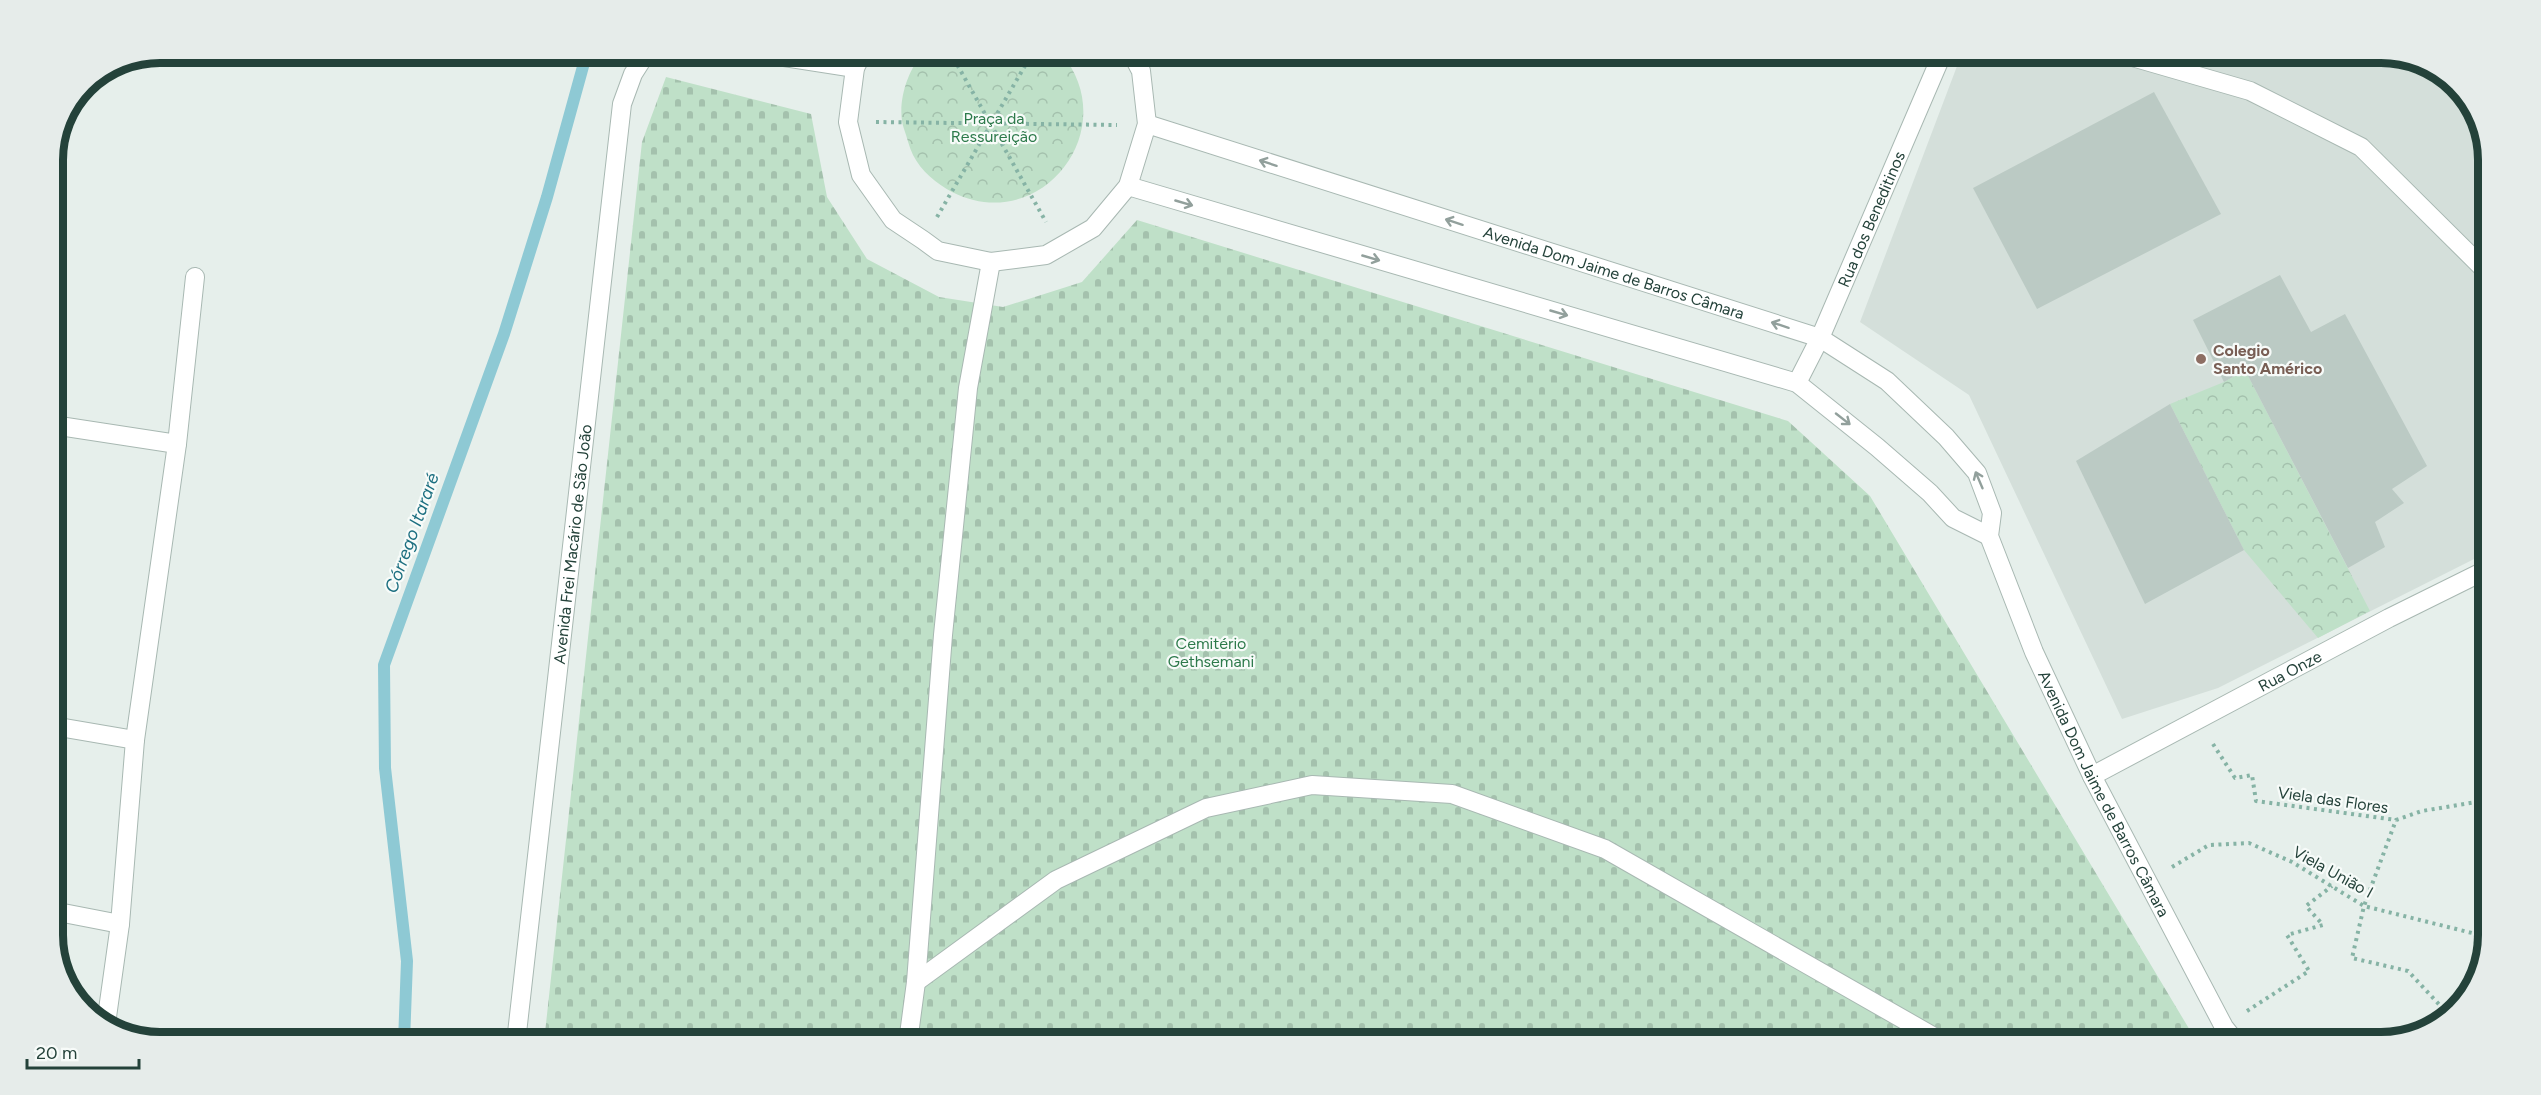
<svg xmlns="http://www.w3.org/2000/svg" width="2541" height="1095" font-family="Figtree,sans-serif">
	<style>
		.built { fill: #d4dfda }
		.cemetery { fill: url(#cemetery-stones) }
		.park { fill: url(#park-crowns) }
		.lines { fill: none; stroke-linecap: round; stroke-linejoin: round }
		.stream { stroke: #8ec9d4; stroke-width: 12 }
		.building { fill: #bbcac4 }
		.service-casing { stroke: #a8b8b2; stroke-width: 20 }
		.minor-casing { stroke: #a8b8b2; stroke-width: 20 }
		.tertiary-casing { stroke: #a8b8b2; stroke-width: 20 }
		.path { stroke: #86b3a5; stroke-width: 4; stroke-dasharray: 3 4.5; stroke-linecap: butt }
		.service { stroke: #fff; stroke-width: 18 }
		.minor { stroke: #fff; stroke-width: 18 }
		.tertiary { stroke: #fff; stroke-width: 18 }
		.oneway { stroke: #92a09c }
		.education-dot { fill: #8d6e63; stroke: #f7fbf9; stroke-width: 2 }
		.labels { text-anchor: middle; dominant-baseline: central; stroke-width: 4.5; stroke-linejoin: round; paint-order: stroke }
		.park-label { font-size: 16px; fill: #2d7a4b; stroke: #f7fbf9 }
		.street-label { font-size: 16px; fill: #24423a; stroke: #f7fbf9 }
		.education-label { font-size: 16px; font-weight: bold; fill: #785e54; stroke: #f7fbf9; text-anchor: start }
		.water-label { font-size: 18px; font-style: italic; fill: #1c6f80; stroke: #f7fbf9 }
		.rim { fill: none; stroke: #24423a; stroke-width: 8 }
	</style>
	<defs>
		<pattern id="cemetery-stones" width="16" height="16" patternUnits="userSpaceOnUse" patternTransform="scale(1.5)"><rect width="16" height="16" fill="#bfe0c8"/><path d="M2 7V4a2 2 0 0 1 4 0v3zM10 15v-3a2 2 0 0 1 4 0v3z" fill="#a4c1ad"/></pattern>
		<pattern id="park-crowns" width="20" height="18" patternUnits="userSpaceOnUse" patternTransform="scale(1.5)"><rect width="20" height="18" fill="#bfe0c8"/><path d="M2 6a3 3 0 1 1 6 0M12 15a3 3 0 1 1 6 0" fill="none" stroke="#a4c1ad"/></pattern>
	</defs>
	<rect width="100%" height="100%" fill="#e6efeb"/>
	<path class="built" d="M2381 52 2422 61 2470 100 2488 153V552L2218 688 2122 719 1969 395 1860 322 1962 53Z"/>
	<path class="cemetery" d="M666 77 811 114 827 197 867 259 939 297 1003 307 1082 282 1137 220 1788 421 1870 496 2197 1042H544L642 142Z"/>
	<g class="park">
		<path d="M924 53H1061C1125 129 1040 237 952 192 937 184 921 171 913 155 909 147 907 137 904 129 896 106 907 69 924 53Z"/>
		<path d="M2245 370 2370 611 2318 638 2244 550 2170 404 2224 382Z"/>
	</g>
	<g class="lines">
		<path class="stream" d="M404 1042 407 961 385 768 384 665 504 334 547 197 587 52"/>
	</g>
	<g class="building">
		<path d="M2154 92 2221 214 2037 309 1973 188Z"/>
		<path d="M2280 275 2311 332 2345 314 2427 466 2392 489 2404 503 2375 522 2385 547 2348 568 2245 370 2224 382 2193 320Z"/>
		<path d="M2170 404 2244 550 2145 604 2076 461Z"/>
	</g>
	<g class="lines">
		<g class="service-casing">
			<g id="service">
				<path id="s1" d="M2092 776 2389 618 2488 569"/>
				<path d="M916 982 1056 880 1206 808 1312 785 1452 794 1605 849 1943 1042"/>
				<path d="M908 1042 916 982 943 635 968 388 991 262"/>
			</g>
		</g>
		<g class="minor-casing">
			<g id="minor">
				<path d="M752 52 855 68"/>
				<path d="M2115 52 2250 91 2361 147 2488 273"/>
				<path id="s2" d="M1797 383 1820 338 1943 52"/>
				<path d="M53 425 177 444"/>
				<path d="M53 726 135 740"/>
				<path d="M53 911 120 924 106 1024"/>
				<path d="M120 924 135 740 177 444 195 277"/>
				<path id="s3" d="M516 1042 622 104 633 74 647 52"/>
			</g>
		</g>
		<g class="tertiary-casing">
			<g id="tertiary">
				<path d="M863 52 855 68 848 122 861 175 893 220 923 240 938 251 991 262 1046 255 1093 228 1128 186 1147 124 1141 71 1131 52"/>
				<path id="s4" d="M1147 124 1820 338 1887 381 1946 437 1977 473 1992 513 1989 536 2034 652 2092 776 2224 1027 2236 1042"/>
				<path d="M1128 186 1797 383 1877 447 1930 493 1953 518 1989 536"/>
			</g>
		</g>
		<g class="path">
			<path d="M950 52 1046 222"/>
			<path d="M876 122 1117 125"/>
			<path d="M937 217 1033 52"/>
			<path d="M2213 744 2235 778 2252 775 2256 801 2396 820"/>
			<path d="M2172 867 2209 845 2249 843 2292 862 2364 906 2476 934 2475 963 2482 970"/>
			<path d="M2247 1011 2309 971 2287 935 2323 925 2306 906 2332 886"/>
			<path d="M2449 1015 2408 971 2352 958 2364 906 2396 820 2422 811 2488 800"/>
		</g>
		<use href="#service" class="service"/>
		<use href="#minor" class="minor"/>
		<use href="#tertiary" class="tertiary"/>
	</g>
	<defs><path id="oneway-shaft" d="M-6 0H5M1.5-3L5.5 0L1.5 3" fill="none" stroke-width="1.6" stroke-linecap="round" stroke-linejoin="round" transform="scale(1.5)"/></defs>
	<g class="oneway">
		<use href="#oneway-shaft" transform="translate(1268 163) rotate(-162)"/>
		<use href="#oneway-shaft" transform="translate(1184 203) rotate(16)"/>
		<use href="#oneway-shaft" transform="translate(1454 222) rotate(-162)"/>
		<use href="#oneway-shaft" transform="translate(1371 258) rotate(16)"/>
		<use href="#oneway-shaft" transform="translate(1559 313) rotate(16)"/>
		<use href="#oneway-shaft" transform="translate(1780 325) rotate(-162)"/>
		<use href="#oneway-shaft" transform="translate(1843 419) rotate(38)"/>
		<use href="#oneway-shaft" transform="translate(1979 480) rotate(-113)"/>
	</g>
	<circle class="education-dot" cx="2201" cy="359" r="6"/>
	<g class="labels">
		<g class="park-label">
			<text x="994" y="118">Praça da<tspan x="994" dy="18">Ressureição</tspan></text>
			<text x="1211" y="643">Cemitério<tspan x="1211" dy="18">Gethsemani</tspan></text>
		</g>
		<g class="street-label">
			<text stroke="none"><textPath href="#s2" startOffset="180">Rua dos Beneditinos</textPath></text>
			<text stroke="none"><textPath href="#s4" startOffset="490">Avenida Dom Jaime de Barros Câmara</textPath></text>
			<text stroke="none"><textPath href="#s3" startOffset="501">Avenida Frei Macário de São João</textPath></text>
			<text stroke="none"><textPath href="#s1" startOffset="224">Rua Onze</textPath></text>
			<text stroke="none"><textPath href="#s4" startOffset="1263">Avenida Dom Jaime de Barros Câmara</textPath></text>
			<text transform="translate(2333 800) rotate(8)">Viela das Flores</text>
			<text transform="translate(2333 872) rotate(29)">Viela União I</text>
		</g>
		<g class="education-label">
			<text x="2213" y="350">Colegio<tspan x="2213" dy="18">Santo Américo</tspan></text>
		</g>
		<g class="water-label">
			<text transform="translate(412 533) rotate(-70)">Córrego Itararé</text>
		</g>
	</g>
	<path d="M0 0H2541V1095H0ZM160 63H2381A97 97 0 0 1 2478 160V935A97 97 0 0 1 2381 1032H160A97 97 0 0 1 63 935V160A97 97 0 0 1 160 63Z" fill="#e6ecea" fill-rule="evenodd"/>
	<path class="rim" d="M160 63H2381A97 97 0 0 1 2478 160V935A97 97 0 0 1 2381 1032H160A97 97 0 0 1 63 935V160A97 97 0 0 1 160 63Z"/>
	<path d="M27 1059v9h112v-9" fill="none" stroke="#24423a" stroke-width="3"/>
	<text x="36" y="1059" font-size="18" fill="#24423a" stroke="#f7fbf9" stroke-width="4.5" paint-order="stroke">20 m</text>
</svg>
